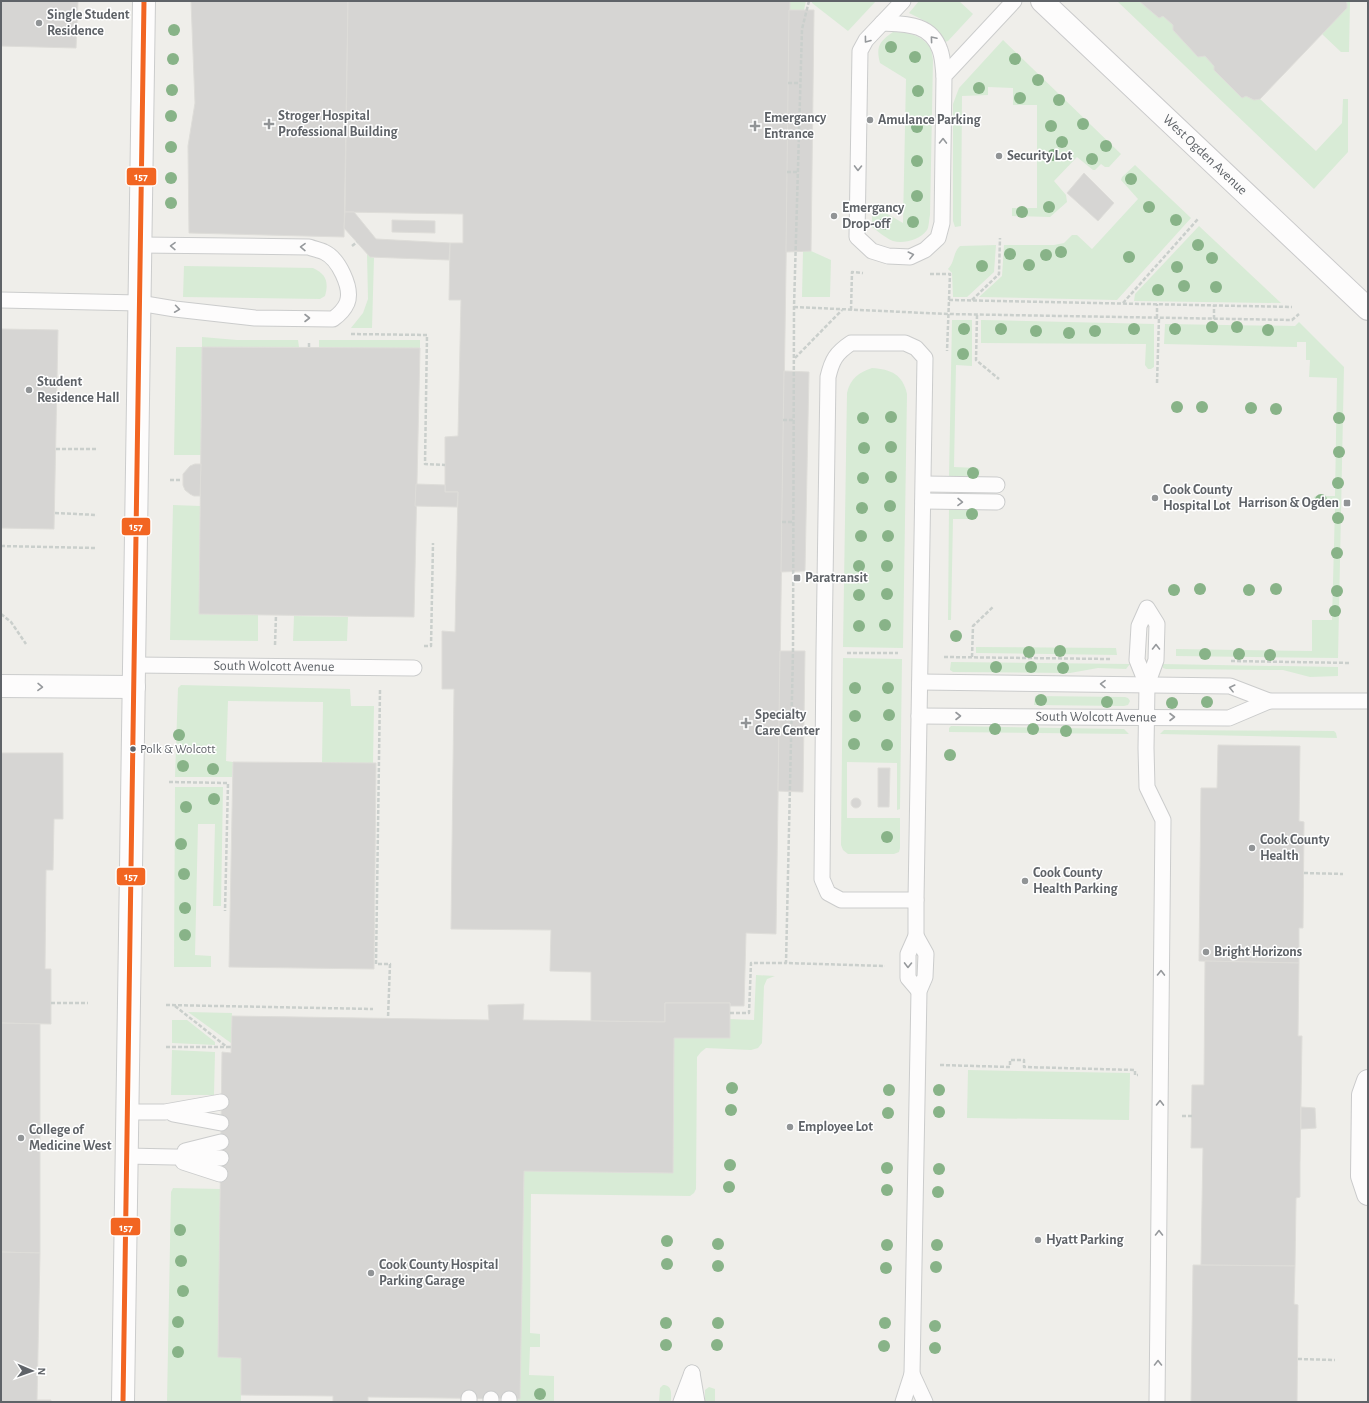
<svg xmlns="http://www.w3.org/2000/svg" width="1369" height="1403" font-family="'Alegreya Sans',sans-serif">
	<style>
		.green { fill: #d8ebd6 }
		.building { fill: #d6d5d3; stroke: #deddd9 }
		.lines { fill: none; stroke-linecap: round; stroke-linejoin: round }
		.lane-casing { stroke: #cbcccc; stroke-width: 17 }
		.street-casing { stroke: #cbcccc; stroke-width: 24 }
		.secondary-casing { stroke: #cacacb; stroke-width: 24 }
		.path { stroke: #cacfcc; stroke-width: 2.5; stroke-dasharray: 4 2; stroke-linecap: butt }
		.lane { stroke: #fdfcfc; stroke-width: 15 }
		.street { stroke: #fdfcfc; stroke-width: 22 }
		.secondary { stroke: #fdfcfc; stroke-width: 22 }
		.bus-1-casing { stroke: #fff; stroke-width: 8 }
		.bus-1 { stroke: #f26522; stroke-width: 5 }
		.tree { fill: #88b388 }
		.oneway { stroke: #96999c }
		.poi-dot { fill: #919496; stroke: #fff; stroke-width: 1.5 }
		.bus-dot { fill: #5f6368; stroke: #fff; stroke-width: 1.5 }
		.labels { text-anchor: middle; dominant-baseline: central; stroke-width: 3; stroke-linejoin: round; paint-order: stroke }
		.bus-label { font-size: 13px; fill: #5f6368; stroke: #fff; text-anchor: start }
		.poi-label { font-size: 14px; font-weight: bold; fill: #5f6368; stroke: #fff; text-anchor: start }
		.street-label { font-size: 14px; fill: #5f6368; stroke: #fff }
		.line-badge { stroke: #fff; stroke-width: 1.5 }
		.badge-label { font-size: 11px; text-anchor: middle; font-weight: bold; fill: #fff }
	</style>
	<rect width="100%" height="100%" fill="#efeeea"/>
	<g class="green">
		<path d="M790 1H806L804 10H789Z"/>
		<path d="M812 1H876L848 31 812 3Z"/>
		<path d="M919 1H959L973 14 948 41 945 42 938 31 929 23 909 13Z"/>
		<path d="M1117 1H1139L1159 18 1163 16 1173 25V30L1198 57 1205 56 1214 66V70L1242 97 1246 96 1254 100 1260 99 1316 151 1342 123 1343 99H1348V152L1314 189Z"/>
		<path d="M1346 1H1350L1349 52H1341L1322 34 1346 8Z"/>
		<path d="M893 32C908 32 921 35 930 47 932 51 932 56 933 60L930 215C929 219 929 227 927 230 920 240 903 244 893 241 885 238 878 231 872 227V212L875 209H879L903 223 906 79 880 63C876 46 879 42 893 32Z"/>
		<path d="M1003 40 1121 154 1109 167H1105L1101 164 1095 170H1093L1077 157 1054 181 1066 195 1067 202 1050 217 1012 216V208H1037V105H1013V88L988 87V95L962 96 961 226 955 227 953 221V104L959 88Z"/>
		<path d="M1135 165 1191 218 1117 300 979 297 1002 276 1004 245H1054L1064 243 1072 235H1077L1092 249 1138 199 1121 180 1122 177Z"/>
		<path d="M1199 226 1281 303 1134 301 1135 294Z"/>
		<path d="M996 245 994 272 967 297H953L952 273 948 269C955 262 953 252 960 246Z"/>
		<path d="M803 251H811L831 260 830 297H802Z"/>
		<path d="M367 254 370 257 374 258 372 328H351L363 313 368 299Z"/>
		<path d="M184 266 313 268C326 274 329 282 325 296L320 299 183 297Z"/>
		<path d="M952 320H972V366L956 365 954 467 977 468 980 470 979 475 977 477H949Z"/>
		<path d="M981 320 1154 324V367L1151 369H1148L1145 365 1146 344 981 343Z"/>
		<path d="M1299 322 1344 367 1338 658 1176 656V649L1312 651V620H1332L1335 507 1316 506 1312 503 1313 499 1315 496H1335L1337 378 1309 377 1310 360H1306V342H1297V347L1164 344 1165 324 1295 326Z"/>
		<path d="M202 337 237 340H298L299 347H202L201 455H174L176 347H202Z"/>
		<rect x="319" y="340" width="101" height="8"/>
		<path d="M872 368C891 369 903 375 907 394L903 648 843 647 847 393C850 379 859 372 872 368Z"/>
		<path d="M173 505 200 506 199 614 258 615V641L170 640Z"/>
		<path d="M949 508 976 509 978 511V516L975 519H953L951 620H948Z"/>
		<path d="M294 616 348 617 347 641H293Z"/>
		<path d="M976 647 1116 648 1117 655 976 653Z"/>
		<path d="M843 658 902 659 900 809 897 810V763L847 762V818H900V848L899 852 894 854H848L843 850 841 845Z"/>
		<path d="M951 662 1130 664 1126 669 1098 668 1070 673 953 672 950 670Z"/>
		<path d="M1162 664 1338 667V676L1310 677 1283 670 1166 669 1163 668Z"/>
		<path d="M181 685 350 689 351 706H374L373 764 322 763 323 702 228 701 226 761 233 762 232 777H175L178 688Z"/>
		<path d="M1035 696 1125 697 1128 698 1130 701 1128 705 1124 706 1034 705Z"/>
		<path d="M951 726 1121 729H1124L1129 734 949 732V728Z"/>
		<path d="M1164 730 1334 731 1336 733 1337 738 1160 734Z"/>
		<path d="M175 787H223L221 906H213L215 824H198L195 955 211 956V967H174Z"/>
		<path d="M756 975 775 976 767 979 764 986 762 1043 758 1048 751 1050 706 1048 701 1052 697 1057 696 1189 694 1193 690 1196 531 1194 530 1333 540 1334V1347H530L529 1375 554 1376V1402H516V1399L520 1398 524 1171 673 1173 674 1038H730V1019L754 1020Z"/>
		<path d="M188 1012 232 1013 231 1043Z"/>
		<path d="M172 1020H187L215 1042V1045L172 1043Z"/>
		<path d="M172 1050 215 1052 214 1095H171Z"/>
		<path d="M968 1070 1130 1073 1129 1120 967 1118Z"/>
		<path d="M173 1188 220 1189 218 1357 241 1358V1401L308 1402H167L171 1192Z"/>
		<path d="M663 1385C673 1385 671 1395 671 1402H659L660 1388Z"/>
		<path d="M709 1387 715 1389V1402H705V1390Z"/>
	</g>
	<g class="building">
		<path d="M1 1H78L76 48 1 46Z"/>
		<path d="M191 1H348L344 237 189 233 188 146 195 103Z"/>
		<path d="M348 1H790L776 934 746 933 744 1006H730V1003H665V1022L591 1021V972L550 971 551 930 451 929 454 689H442V631L455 632 458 492H445V437L458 436 461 300H449L450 243H463V214L345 212Z"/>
		<path d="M1139 1H1346L1347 4V8L1260 99 1254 100 1246 96 1242 98 1214 70V66L1205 56 1198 57 1173 30V25L1163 16 1159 18Z"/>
		<path d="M789 10H814L811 251 786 252Z"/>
		<path d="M1084 173 1114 203 1098 221 1067 193Z"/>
		<path d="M345 212H354L376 239 450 243 449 260 370 257 344 228Z"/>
		<path d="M392 220 435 221V233L392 232Z"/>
		<path d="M1 329 58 330 54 529 1 528Z"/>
		<path d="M202 347 420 348 414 617 199 614Z"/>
		<path d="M784 371 809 372 805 571 781 572Z"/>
		<path d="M195 464H201L200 496H194L190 494 185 490 183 485V474L190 466Z"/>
		<path d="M416 484 445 485V492H458L457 507 415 506Z"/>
		<path d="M780 651H805L803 792 778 791Z"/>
		<path d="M1218 745 1300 746 1299 821 1304 822 1303 928H1299V963L1199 961 1201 788H1217Z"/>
		<path d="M1 753H63V819H54L53 870H46L45 969H51V1024L1 1023Z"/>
		<path d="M233 762 376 763 374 969 229 967Z"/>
		<path d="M878 768H890L889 807H878Z"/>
		<circle cx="856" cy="803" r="5"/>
		<path d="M1205 961 1299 963 1298 1036H1302L1300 1162V1197L1296 1198 1295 1266 1201 1265 1203 1148H1191L1192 1085H1204Z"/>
		<path d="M665 1003H730V1038H674L673 1173 524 1171 520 1399 368 1397V1402H333V1396L241 1395V1358L218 1357 222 1052 231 1053 232 1016 489 1020 488 1005 524 1004 523 1020 665 1022Z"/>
		<path d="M1 1023 40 1024V1253L1 1252Z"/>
		<path d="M1301 1107 1315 1108 1316 1128 1301 1129Z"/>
		<path d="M1 1252 40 1253 37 1400H51V1402H1Z"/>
		<path d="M1193 1265 1295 1266 1294 1304 1298 1305 1297 1402H1191Z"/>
	</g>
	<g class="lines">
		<g class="lane-casing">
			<g id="lane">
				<path d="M903 1 866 40 860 51 857 237 872 251 888 256 910 257 925 250 938 238 942 223 944 76 1014 1"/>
				<path d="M882 23C906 24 931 23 940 50 943 58 943 67 944 76"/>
				<path d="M1 300 139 303 175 309 255 318 333 319C340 314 344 310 347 303 353 288 338 258 324 252 320 250 314 249 309 247L140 245"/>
				<path d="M851 343H905L916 348 925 358 916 900H841L828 893 822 879 824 652 828 377C832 360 836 353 851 343Z"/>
				<path d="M924 484 997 485"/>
				<path d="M923 501 997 502"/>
				<path id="s1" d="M134 665 414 668"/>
				<path d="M920 682 1230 686 1269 701H1368"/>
				<path d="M1147 685 1137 660 1139 626 1147 608 1157 624 1156 660 1147 685 1146 748 1147 787 1163 820 1157 1402"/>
				<path id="s2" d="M919 716 1229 718 1269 701"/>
				<path d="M916 900V936L908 954V978L919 991"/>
				<path d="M127 1112H165L221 1102"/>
				<path d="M173 1114 221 1123"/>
				<path d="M185 1151 221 1142"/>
				<path d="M126 1156 221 1158"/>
				<path d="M183 1162 220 1174"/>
				<path d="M692 1373 697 1402"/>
				<path d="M912 1374 925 1402"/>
				<path d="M469 1398V1402"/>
				<path d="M491 1402V1399"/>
				<path d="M509 1402V1399"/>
				<path d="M681 1402 692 1373"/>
				<path d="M903 1402 912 1374 919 991 925 977 926 954 916 936"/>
			</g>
		</g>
		<g class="street-casing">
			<g id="street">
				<path d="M1 686 134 687"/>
				<path d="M123 1402 144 1"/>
			</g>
		</g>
		<g class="secondary-casing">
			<g id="secondary">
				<path id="s3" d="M1042 1 1368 309"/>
				<path d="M1368 1081 1363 1095 1362 1176 1368 1194"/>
			</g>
		</g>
		<g class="path">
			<path d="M809 1 802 29 794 307 793 652 786 963 885 966"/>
			<path d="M788 83H800"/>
			<path d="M787 172H798"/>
			<path d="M352 246 357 242"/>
			<path d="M930 274H950L947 351"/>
			<path d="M949 300 1292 307"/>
			<path d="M972 300 999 274 1000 238"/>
			<path d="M1123 303 1198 219"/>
			<path d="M794 307 948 314 1292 320 1299 314"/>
			<path d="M851 310 852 272 863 273"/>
			<path d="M977 315 976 360 999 379"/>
			<path d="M1157 318V304"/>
			<path d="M1214 319V305"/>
			<path d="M351 334 427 335 425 464 445 465"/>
			<path d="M309 347V341"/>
			<path d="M795 358 842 310"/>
			<path d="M1157 383 1159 318"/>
			<path d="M783 420H794"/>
			<path d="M56 449H98"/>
			<path d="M170 480H182"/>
			<path d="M55 513 97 515"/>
			<path d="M782 522H793"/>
			<path d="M1 546 96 548"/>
			<path d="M1 614 11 622 26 644"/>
			<path d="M275 645 276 615"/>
			<path d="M424 646H431L433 543"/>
			<path d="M847 653H898"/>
			<path d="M944 657 1110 659"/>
			<path d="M972 657 973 626 994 606"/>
			<path d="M1231 661 1351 663"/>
			<path d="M380 690 376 964H390L388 1018"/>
			<path d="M169 782 228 783 225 911"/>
			<path d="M1304 873 1343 874"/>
			<path d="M51 1003H88"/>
			<path d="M166 1005 373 1009"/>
			<path d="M175 1006 227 1047H231"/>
			<path d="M730 1013H749L751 963H786"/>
			<path d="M166 1047H227"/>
			<path d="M940 1065 1010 1067V1060H1024V1067L1135 1070V1075H1138"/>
			<path d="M1182 1116H1192"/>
			<path d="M1298 1359 1335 1360"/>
		</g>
		<use href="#lane" class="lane"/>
		<use href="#street" class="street"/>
		<use href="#secondary" class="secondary"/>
		<g class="bus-1-casing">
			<path id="bus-1" d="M123 1402 144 1"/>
		</g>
		<use href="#bus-1" class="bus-1"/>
	</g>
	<g class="tree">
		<circle cx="174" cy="30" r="6"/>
		<circle cx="891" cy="47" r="6"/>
		<circle cx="915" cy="57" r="6"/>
		<circle cx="173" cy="59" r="6"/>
		<circle cx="1015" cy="59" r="6"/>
		<circle cx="1038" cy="80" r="6"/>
		<circle cx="979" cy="88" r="6"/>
		<circle cx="172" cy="90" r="6"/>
		<circle cx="918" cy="91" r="6"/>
		<circle cx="1020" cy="98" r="6"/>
		<circle cx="1059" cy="100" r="6"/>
		<circle cx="171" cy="116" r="6"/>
		<circle cx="1083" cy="124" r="6"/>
		<circle cx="1051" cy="126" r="6"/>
		<circle cx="917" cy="127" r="6"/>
		<circle cx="1062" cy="142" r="6"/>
		<circle cx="1106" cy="146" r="6"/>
		<circle cx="171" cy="147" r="6"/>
		<circle cx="1053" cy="155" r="6"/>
		<circle cx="1092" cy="159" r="6"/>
		<circle cx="917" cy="161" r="6"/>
		<circle cx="171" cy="178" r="6"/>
		<circle cx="1131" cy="179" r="6"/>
		<circle cx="917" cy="196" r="6"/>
		<circle cx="171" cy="203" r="6"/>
		<circle cx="1049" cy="207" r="6"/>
		<circle cx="1149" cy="207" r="6"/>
		<circle cx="1022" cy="212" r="6"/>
		<circle cx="1176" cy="220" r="6"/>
		<circle cx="913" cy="222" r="6"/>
		<circle cx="884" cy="224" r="6"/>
		<circle cx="1198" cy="245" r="6"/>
		<circle cx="1061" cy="252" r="6"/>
		<circle cx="1010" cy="254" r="6"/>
		<circle cx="1046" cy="255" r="6"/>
		<circle cx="1129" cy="257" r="6"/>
		<circle cx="1212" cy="258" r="6"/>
		<circle cx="1029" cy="265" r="6"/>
		<circle cx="982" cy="266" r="6"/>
		<circle cx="1177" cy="267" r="6"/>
		<circle cx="1184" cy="286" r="6"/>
		<circle cx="1216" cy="287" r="6"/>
		<circle cx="1158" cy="290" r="6"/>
		<circle cx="1212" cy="327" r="6"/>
		<circle cx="1237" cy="327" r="6"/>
		<circle cx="964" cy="329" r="6"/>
		<circle cx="1001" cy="329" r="6"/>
		<circle cx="1134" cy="329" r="6"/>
		<circle cx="1175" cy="329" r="6"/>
		<circle cx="1268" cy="330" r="6"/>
		<circle cx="1036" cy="331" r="6"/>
		<circle cx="1095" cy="331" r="6"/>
		<circle cx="1069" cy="333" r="6"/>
		<circle cx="963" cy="354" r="6"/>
		<circle cx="1177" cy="407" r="6"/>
		<circle cx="1202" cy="407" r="6"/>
		<circle cx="1251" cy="408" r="6"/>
		<circle cx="1276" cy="409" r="6"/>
		<circle cx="891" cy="417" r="6"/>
		<circle cx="863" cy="418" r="6"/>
		<circle cx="1339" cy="418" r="6"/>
		<circle cx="891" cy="447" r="6"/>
		<circle cx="864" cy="448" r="6"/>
		<circle cx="1339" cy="452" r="6"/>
		<circle cx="973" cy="473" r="6"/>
		<circle cx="891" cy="477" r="6"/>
		<circle cx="863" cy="478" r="6"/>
		<circle cx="1338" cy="483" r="6"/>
		<circle cx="1321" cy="500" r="6"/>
		<circle cx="890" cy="506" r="6"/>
		<circle cx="862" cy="508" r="6"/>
		<circle cx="972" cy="514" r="6"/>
		<circle cx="1338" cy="518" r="6"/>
		<circle cx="861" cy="536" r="6"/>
		<circle cx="888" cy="536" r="6"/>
		<circle cx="1337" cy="553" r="6"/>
		<circle cx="859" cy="566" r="6"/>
		<circle cx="887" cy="566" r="6"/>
		<circle cx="1200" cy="589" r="6"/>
		<circle cx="1276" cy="589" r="6"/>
		<circle cx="1174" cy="590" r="6"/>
		<circle cx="1249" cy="590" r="6"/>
		<circle cx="1337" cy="591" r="6"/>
		<circle cx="887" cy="594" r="6"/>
		<circle cx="859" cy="595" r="6"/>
		<circle cx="1335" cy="611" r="6"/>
		<circle cx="885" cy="625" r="6"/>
		<circle cx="859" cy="626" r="6"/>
		<circle cx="956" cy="636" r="6"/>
		<circle cx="1060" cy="651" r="6"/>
		<circle cx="1029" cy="652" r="6"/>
		<circle cx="1205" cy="654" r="6"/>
		<circle cx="1239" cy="654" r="6"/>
		<circle cx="1270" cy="655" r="6"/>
		<circle cx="996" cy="667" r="6"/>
		<circle cx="1031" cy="667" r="6"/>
		<circle cx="1063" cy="668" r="6"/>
		<circle cx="855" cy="688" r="6"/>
		<circle cx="888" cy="688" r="6"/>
		<circle cx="1041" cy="700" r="6"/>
		<circle cx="1107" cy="702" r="6"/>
		<circle cx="1207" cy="702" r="6"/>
		<circle cx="1172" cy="703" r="6"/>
		<circle cx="889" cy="715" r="6"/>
		<circle cx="855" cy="716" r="6"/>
		<circle cx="995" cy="729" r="6"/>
		<circle cx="1033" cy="729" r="6"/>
		<circle cx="1066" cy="731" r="6"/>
		<circle cx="179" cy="735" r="6"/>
		<circle cx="854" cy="744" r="6"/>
		<circle cx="887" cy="745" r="6"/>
		<circle cx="950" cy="755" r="6"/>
		<circle cx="183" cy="766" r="6"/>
		<circle cx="213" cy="769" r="6"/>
		<circle cx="214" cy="799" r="6"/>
		<circle cx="186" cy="807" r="6"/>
		<circle cx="887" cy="837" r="6"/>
		<circle cx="181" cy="844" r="6"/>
		<circle cx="184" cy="874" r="6"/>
		<circle cx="185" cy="908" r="6"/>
		<circle cx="185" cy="935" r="6"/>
		<circle cx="732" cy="1088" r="6"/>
		<circle cx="889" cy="1090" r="6"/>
		<circle cx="939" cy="1090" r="6"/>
		<circle cx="731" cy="1110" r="6"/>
		<circle cx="939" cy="1112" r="6"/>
		<circle cx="888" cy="1113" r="6"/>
		<circle cx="730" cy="1165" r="6"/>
		<circle cx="887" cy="1168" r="6"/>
		<circle cx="939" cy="1169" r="6"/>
		<circle cx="729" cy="1187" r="6"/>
		<circle cx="887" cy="1190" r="6"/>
		<circle cx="938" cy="1192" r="6"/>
		<circle cx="180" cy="1230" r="6"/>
		<circle cx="667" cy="1241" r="6"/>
		<circle cx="718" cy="1244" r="6"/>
		<circle cx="887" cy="1245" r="6"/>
		<circle cx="937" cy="1245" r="6"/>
		<circle cx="181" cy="1261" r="6"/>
		<circle cx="667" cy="1264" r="6"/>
		<circle cx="718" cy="1266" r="6"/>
		<circle cx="936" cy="1267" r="6"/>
		<circle cx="886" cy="1268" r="6"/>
		<circle cx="183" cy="1291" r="6"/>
		<circle cx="178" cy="1322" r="6"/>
		<circle cx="666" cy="1323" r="6"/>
		<circle cx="718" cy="1323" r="6"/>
		<circle cx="885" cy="1323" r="6"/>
		<circle cx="935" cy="1326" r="6"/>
		<circle cx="666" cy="1345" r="6"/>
		<circle cx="717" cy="1345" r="6"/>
		<circle cx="884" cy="1346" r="6"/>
		<circle cx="935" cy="1348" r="6"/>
		<circle cx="178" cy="1352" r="6"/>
		<circle cx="540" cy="1394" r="6"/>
	</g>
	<defs><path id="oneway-chevron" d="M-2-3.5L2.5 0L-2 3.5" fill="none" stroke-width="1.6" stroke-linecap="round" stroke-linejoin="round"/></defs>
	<g class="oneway">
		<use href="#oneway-chevron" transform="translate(933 39) rotate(-130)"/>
		<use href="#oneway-chevron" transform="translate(867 40) rotate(127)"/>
		<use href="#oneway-chevron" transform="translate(943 141) rotate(-89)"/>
		<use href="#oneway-chevron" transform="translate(858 168) rotate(91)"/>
		<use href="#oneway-chevron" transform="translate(173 246) rotate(-179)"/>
		<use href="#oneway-chevron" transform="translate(303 247) rotate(-179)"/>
		<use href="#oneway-chevron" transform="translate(911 255) rotate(-14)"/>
		<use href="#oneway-chevron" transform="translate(177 309) rotate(8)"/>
		<use href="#oneway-chevron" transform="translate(307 318)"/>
		<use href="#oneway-chevron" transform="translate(960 502) rotate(1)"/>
		<use href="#oneway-chevron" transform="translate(1156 647) rotate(-90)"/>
		<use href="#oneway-chevron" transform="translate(1103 684) rotate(-179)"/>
		<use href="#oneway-chevron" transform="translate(40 687) rotate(1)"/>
		<use href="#oneway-chevron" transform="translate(1232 688) rotate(-166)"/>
		<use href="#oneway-chevron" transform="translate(958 716)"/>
		<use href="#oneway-chevron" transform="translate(1172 717)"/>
		<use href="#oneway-chevron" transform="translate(908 965) rotate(91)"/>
		<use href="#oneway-chevron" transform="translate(1161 973) rotate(-89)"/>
		<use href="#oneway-chevron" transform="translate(1160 1103) rotate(-89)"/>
		<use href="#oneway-chevron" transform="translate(1159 1233) rotate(-90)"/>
		<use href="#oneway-chevron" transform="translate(1158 1363) rotate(-90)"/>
	</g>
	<g class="poi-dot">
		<circle cx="39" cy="23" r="4"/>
		<circle cx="870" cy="120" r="4"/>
		<path d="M267 118h4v4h4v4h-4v4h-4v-4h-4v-4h4z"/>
		<path d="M753 120h4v4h4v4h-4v4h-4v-4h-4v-4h4z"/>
		<circle cx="999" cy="156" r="4"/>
		<circle cx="834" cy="216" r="4"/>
		<circle cx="29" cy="390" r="4"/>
		<circle cx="1155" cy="498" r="4"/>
		<rect x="1343" y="499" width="8" height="8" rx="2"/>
		<rect x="793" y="574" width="8" height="8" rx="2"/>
		<path d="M744 717h4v4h4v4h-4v4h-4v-4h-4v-4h4z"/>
		<circle cx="1252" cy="848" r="4"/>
		<circle cx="1025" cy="881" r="4"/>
		<circle cx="1206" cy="952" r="4"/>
		<circle cx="790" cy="1127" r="4"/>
		<circle cx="21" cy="1138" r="4"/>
		<circle cx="1038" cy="1240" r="4"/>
		<circle cx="371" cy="1273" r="4"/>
	</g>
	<circle class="bus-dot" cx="133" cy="749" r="3.5"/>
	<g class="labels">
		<g class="bus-label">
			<text x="140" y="749">Polk &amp; Wolcott</text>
		</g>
		<g class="poi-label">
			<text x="47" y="15">Single Student<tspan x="47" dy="16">Residence</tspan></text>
			<text x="278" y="116">Stroger Hospital<tspan x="278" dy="16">Professional Building</tspan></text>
			<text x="764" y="118">Emergancy<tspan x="764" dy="16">Entrance</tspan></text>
			<text x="878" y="120">Amulance Parking</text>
			<text x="1007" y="156">Security Lot</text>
			<text x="842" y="208">Emergancy<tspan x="842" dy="16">Drop-off</tspan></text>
			<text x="37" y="382">Student<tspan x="37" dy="16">Residence Hall</tspan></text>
			<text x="1163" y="490">Cook County<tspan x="1163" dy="16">Hospital Lot</tspan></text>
			<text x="1339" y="503" text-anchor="end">Harrison &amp; Ogden</text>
			<text x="805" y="578">Paratransit</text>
			<text x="755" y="715">Specialty<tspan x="755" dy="16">Care Center</tspan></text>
			<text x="1260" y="840">Cook County<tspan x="1260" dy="16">Health</tspan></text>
			<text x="1033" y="873">Cook County<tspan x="1033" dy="16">Health Parking</tspan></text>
			<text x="1214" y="952">Bright Horizons</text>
			<text x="798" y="1127">Employee Lot</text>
			<text x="29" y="1130">College of<tspan x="29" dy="16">Medicine West</tspan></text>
			<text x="1046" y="1240">Hyatt Parking</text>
			<text x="379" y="1265">Cook County Hospital<tspan x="379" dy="16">Parking Garage</tspan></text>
		</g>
		<g class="street-label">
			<text stroke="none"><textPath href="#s3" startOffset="224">West Ogden Avenue</textPath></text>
			<text stroke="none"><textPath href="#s1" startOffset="140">South Wolcott Avenue</textPath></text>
			<text stroke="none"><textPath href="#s2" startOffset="177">South Wolcott Avenue</textPath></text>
		</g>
	</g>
	<g class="line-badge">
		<rect x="126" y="167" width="31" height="19" rx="4" fill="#f26522"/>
		<rect x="121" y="517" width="30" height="19" rx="4" fill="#f26522"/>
		<rect x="116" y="867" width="30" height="19" rx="4" fill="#f26522"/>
		<rect x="110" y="1217" width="31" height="19" rx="4" fill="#f26522"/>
	</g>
	<g class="badge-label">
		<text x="141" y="180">157</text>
		<text x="136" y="530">157</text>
		<text x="131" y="880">157</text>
		<text x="126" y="1231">157</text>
	</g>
	<rect width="1369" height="1403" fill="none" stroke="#5f6368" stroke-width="4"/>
	<g transform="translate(32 1371) rotate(92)" stroke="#ffffff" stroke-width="3" paint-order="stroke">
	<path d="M0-3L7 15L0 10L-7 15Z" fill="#5f6368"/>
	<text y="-6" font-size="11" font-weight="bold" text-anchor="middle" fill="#5f6368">N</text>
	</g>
</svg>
